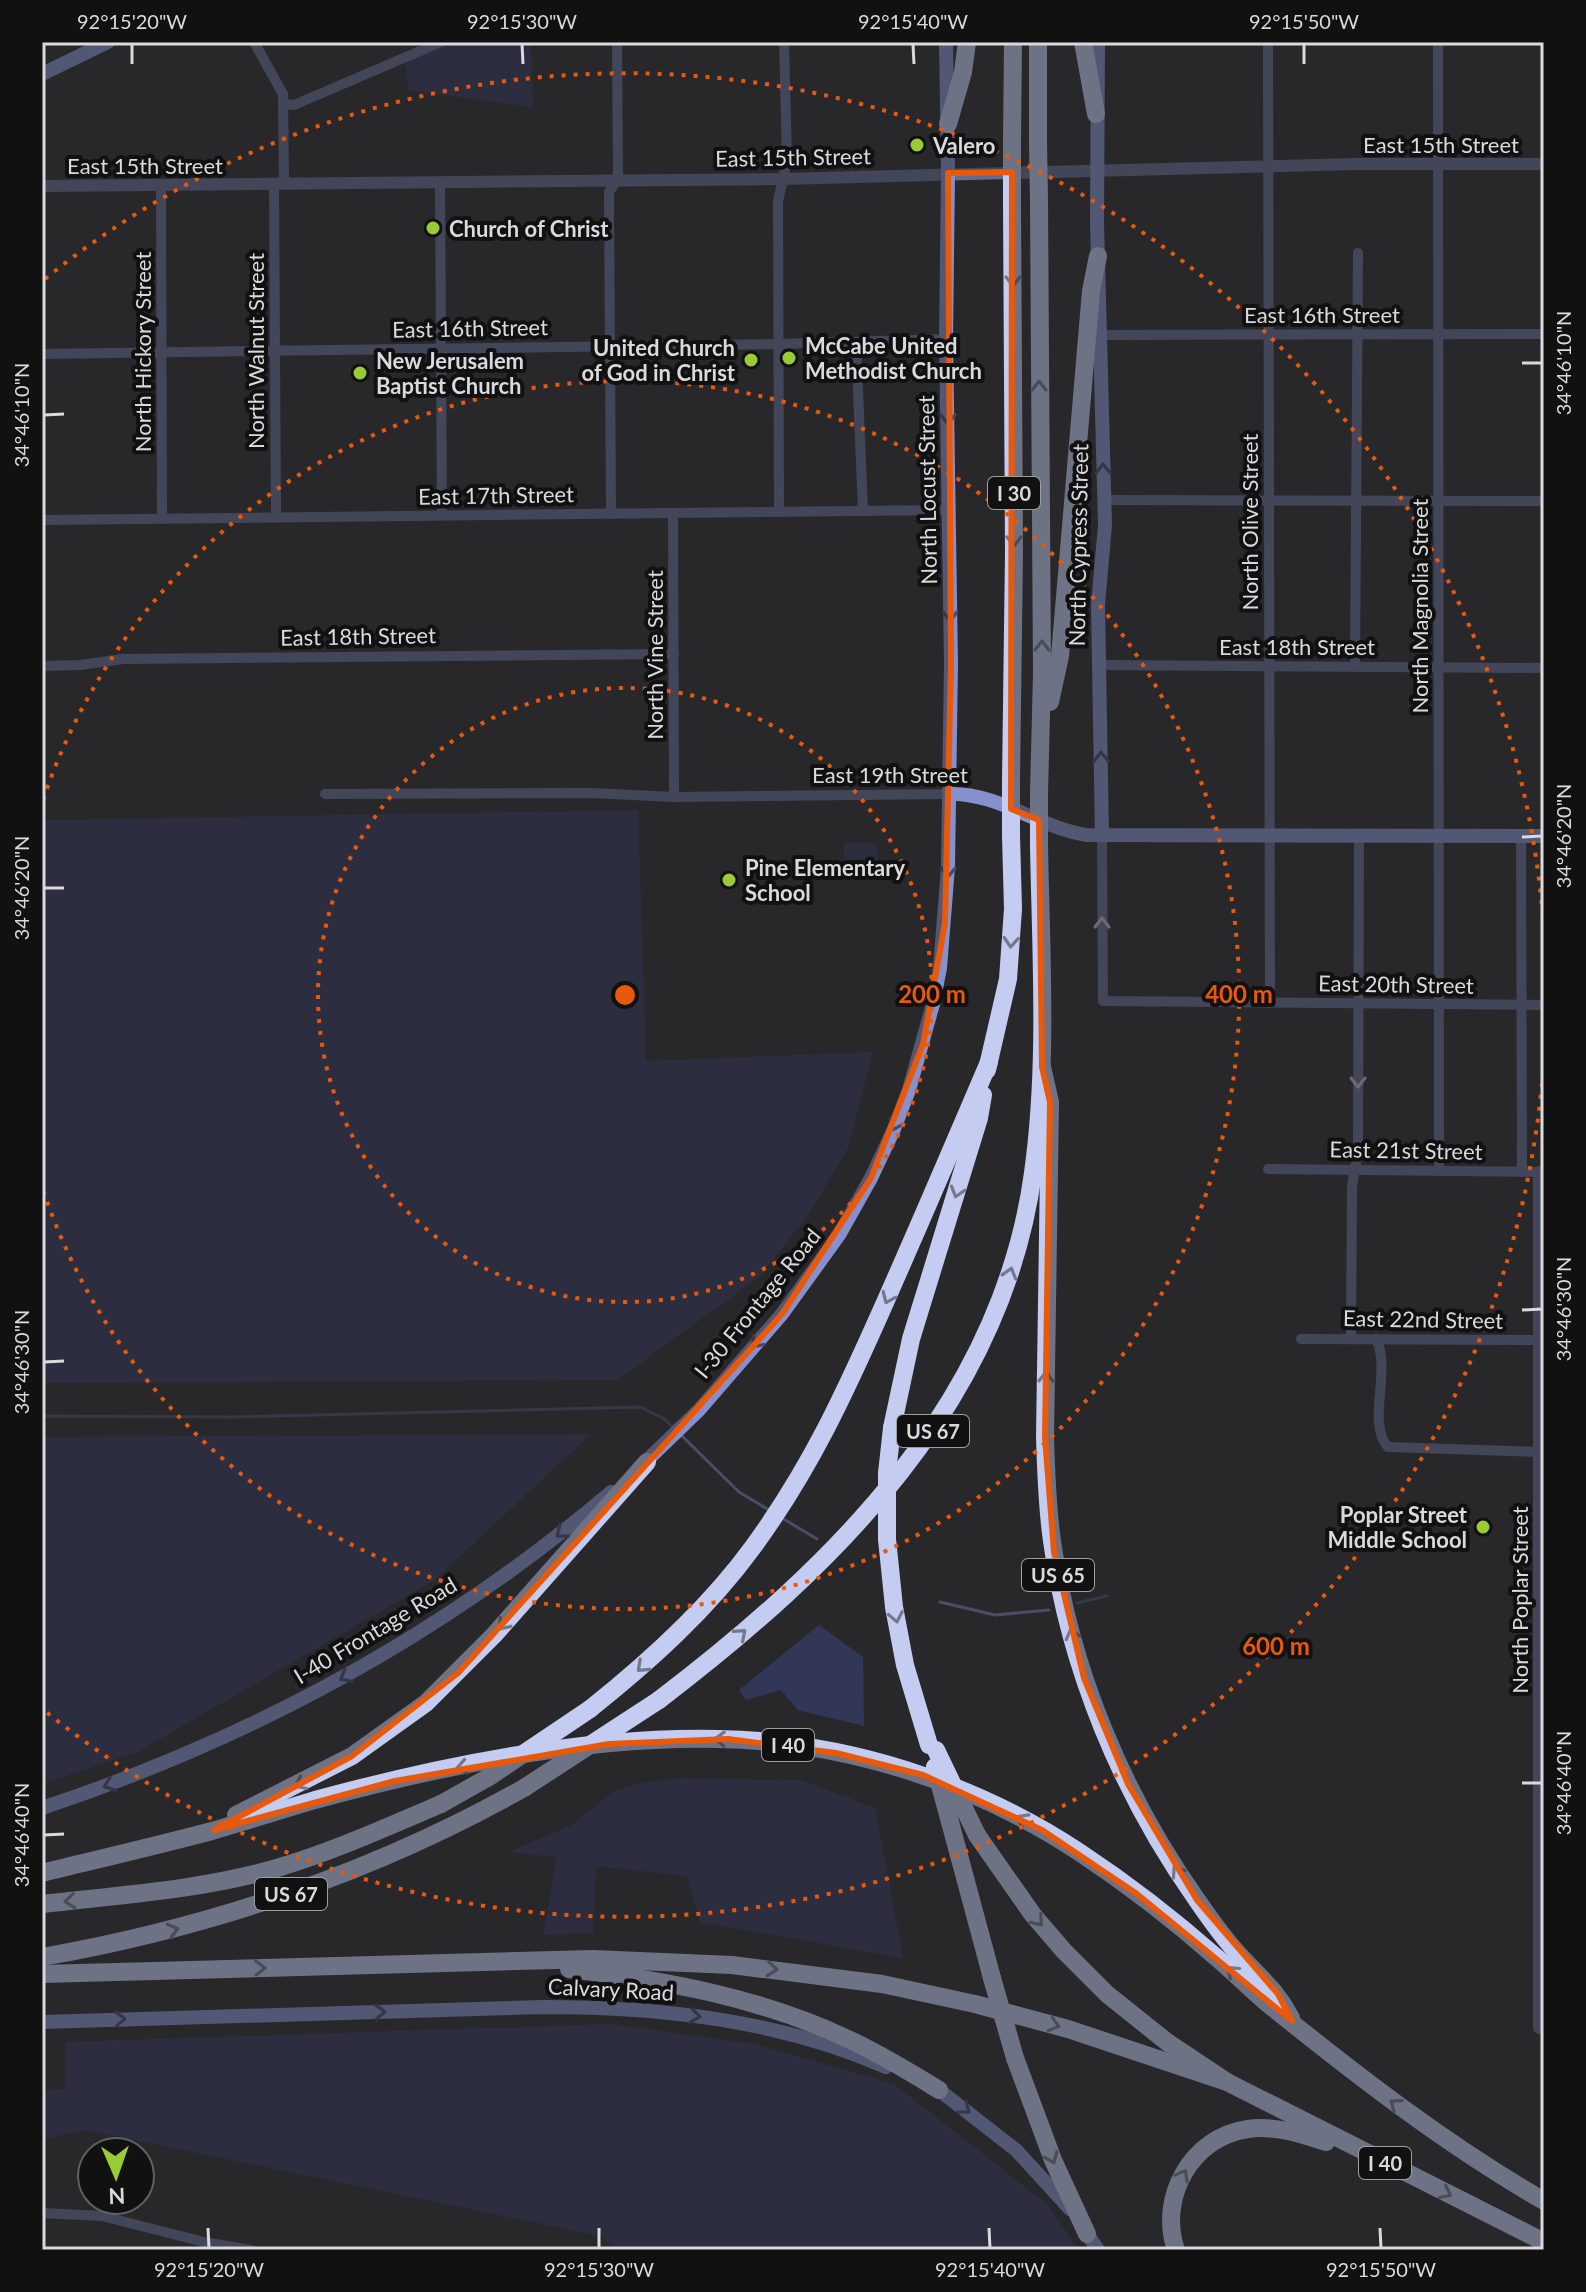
<svg xmlns="http://www.w3.org/2000/svg" width="1586" height="2292" font-family="Lato,sans-serif">
	<style>
		.green { fill: #323758 }
		.lines { fill: none; stroke-linecap: round; stroke-linejoin: round }
		.stream { stroke: #4b4c68; stroke-width: 3 }
		.minor { stroke: #646b91; stroke-width: 10 }
		.tertiary { stroke: #646b91; stroke-width: 12 }
		.secondary { stroke: #8590cd; stroke-width: 14 }
		.motorway { stroke: #c4ccf2; stroke-width: 18 }
		.motorway-bridge { stroke: #c4ccf2; stroke-width: 18 }
		.oneway { stroke: #73788d }
		.oneway2 { stroke: #454a66 }
		.oneway3 { stroke: #b7b9c6 }
		.marked { fill: none; stroke: #e8590c; stroke-width: 6; stroke-linejoin: round }
		.ticks { fill: none; stroke: #dadadc; stroke-width: 3 }
		.ring { fill: none; stroke: #e8590c; stroke-width: 4; stroke-dasharray: 4 8 }
		.poi-dot { fill: #9acb34; stroke: #111112; stroke-width: 3 }
		.labels { text-anchor: middle; dominant-baseline: central; stroke-width: 8; stroke-linejoin: round; paint-order: stroke }
		.shield { fill: #111112; stroke: #9e9e9f; stroke-width: 2 }
		.shield-label { font-size: 20px; font-weight: bold; fill: #dadadc }
		.street-label { font-size: 22px; fill: #dadadc; stroke: #111112 }
		.poi-label { font-size: 22px; font-weight: bold; fill: #dadadc; stroke: #111112; text-anchor: start }
		.centre { fill: #e8590c; stroke: #111112; stroke-width: 4 }
		.ring-label { font-size: 24px; text-anchor: middle; font-weight: bold; fill: #e8590c; stroke: #111112; stroke-width: 8; stroke-linejoin: round; paint-order: stroke }
		.neatline { fill: none; stroke: #dadadc; stroke-width: 3 }
		.ticks-label { font-size: 20px; text-anchor: middle; fill: #dadadc }
	</style>
	<rect width="100%" height="100%" fill="#28282b"/>
	<g class="green">
		<path d="M441 42H531L533 107 408 90 405 58Z"/>
		<path d="M638 810 646 1061 873 1052 848 1148 809 1214 760 1276 617 1380 42 1383V820Z"/>
		<path d="M844 842 877 843V869H844Z"/>
		<path d="M591 1434 433 1581 137 1752 42 1784V1437Z"/>
		<path d="M819 1625 863 1657 864 1726 798 1710 781 1690 746 1700 739 1690Z"/>
		<path d="M681 1778 801 1780 875 1808 903 1958 700 1922 687 1876 596 1866 593 1933 544 1935 556 1857 509 1852 572 1825 614 1791 636 1784Z"/>
		<path d="M611 2024 754 2044 894 2084 1048 2205 1079 2250H617L601 2236 86 2130 42 2139V2090L65 2089V2042Z"/>
	</g>
	<g class="lines">
		<g class="stream">
			<path d="M42 1416 232 1417 640 1407 663 1418 673 1427"/>
			<path d="M681 1435 739 1492 769 1510"/>
			<path d="M782 1518 817 1539"/>
			<path d="M940 1602 995 1615 1049 1610"/>
			<path d="M1077 1603 1107 1596"/>
		</g>
		<g class="minor">
			<path d="M254 42 283 94 284 184"/>
			<path d="M1268 42 1270 1003"/>
			<path d="M1438 42 1439 1171"/>
			<path d="M285 104 294 105 441 42"/>
			<path d="M440 182 442 515"/>
			<path d="M274 184 276 517"/>
			<path d="M161 185 162 519"/>
			<path d="M1101 335 1544 334"/>
			<path d="M856 342 863 511"/>
			<path d="M42 354 778 344 946 339"/>
			<path d="M1104 500 1544 501"/>
			<path d="M779 512 778 202 787 159 784 42"/>
			<path d="M673 513 674 797"/>
			<path d="M611 514 609 199V192L618 179 617 42"/>
			<path d="M42 520 950 510"/>
			<path d="M1098 665 1544 668"/>
			<path d="M42 666 80 665 123 659 674 654"/>
			<path d="M1355 666 1358 253"/>
			<path d="M325 794 591 793 674 797 949 794"/>
			<path d="M1102 835 1103 1001 1544 1005"/>
			<path d="M1521 836 1522 1172"/>
			<path d="M1268 1169 1544 1172"/>
			<path d="M1351 1338 1352 1186 1358 1151 1359 836"/>
			<path d="M1301 1339 1544 1340"/>
			<path d="M1376 1339C1392 1370 1366 1423 1388 1447L1539 1452"/>
			<path d="M42 2213 102 2216 204 2242 251 2250"/>
		</g>
		<g class="tertiary">
			<path d="M42 186 782 179 1355 164H1544"/>
			<path d="M1539 1172V2028H1544"/>
		</g>
		<g class="secondary">
			<path d="M1098 42 1097 223 1105 525 1098 605 1102 835"/>
			<path d="M42 74 108 42"/>
			<path d="M949 794C998 792 1039 828 1087 835L1544 836"/>
			<path d="M639 1468 699 1410 782 1314 839 1235 871 1178 894 1129 909 1090 933 1004 940 968 948 867 951 664 946 339 948 173 946 42"/>
			<path d="M42 1808C250 1739 444 1634 611 1492"/>
			<path d="M42 2022 544 2007C660 2007 779 2020 886 2067"/>
			<path d="M930 2086 939 2090 1016 2150 1070 2209"/>
			<path d="M1082 2226 1098 2250"/>
		</g>
		<g class="motorway">
			<path d="M1038 42V142"/>
			<path d="M1083 42 1096 114"/>
			<path d="M948 124 963 72 967 42"/>
			<path d="M1012 142 1013 42"/>
			<path d="M1039 201 1042 674 1039 794"/>
			<path d="M1050 702 1060 656 1091 291 1098 256"/>
			<path d="M1011 782 1014 552 1012 203"/>
			<path d="M1042 1067 1050 1102 1045 1437C1046 1472 1047 1506 1052 1541 1070 1669 1122 1794 1197 1900 1208 1916 1220 1933 1233 1948 1256 1975 1274 1986 1291 2018"/>
			<path d="M987 1070 1008 979 1013 909 1011 836"/>
			<path d="M892 1428 911 1339 979 1118 983 1095"/>
			<path d="M887 1539 894 1607 905 1665 929 1745"/>
			<path d="M659 1700C835 1566 1002 1402 1033 1173 1048 1065 1041 955 1039 846"/>
			<path d="M590 1709C649 1662 708 1609 753 1547 810 1469 844 1395 883 1307 919 1226 954 1144 989 1062"/>
			<path d="M236 1815 352 1756 426 1703 494 1635 647 1462"/>
			<path d="M950 1822 992 1978"/>
			<path d="M977 1835 1033 1915 1064 1951 1107 1994 1167 2042 1227 2082 1544 2242"/>
			<path d="M42 1873C99 1859 155 1846 212 1831 246 1821 281 1810 315 1800 440 1766 588 1736 718 1739 844 1741 973 1782 1079 1852 1126 1883 1175 1921 1217 1958 1234 1972 1250 1989 1267 2003 1355 2074 1445 2144 1544 2201"/>
			<path d="M42 1904C120 1895 201 1890 277 1868 334 1851 387 1827 441 1804"/>
			<path d="M42 1957C212 1927 373 1873 524 1788"/>
			<path d="M569 1969C664 1980 762 1998 848 2039 880 2054 910 2072 939 2090"/>
			<path d="M42 1974 593 1959 732 1965 882 1984 975 2004 1068 2029 1227 2082"/>
			<path d="M1015 2058 1053 2160 1087 2234"/>
			<path d="M1176 2250C1158 2198 1191 2137 1248 2129 1274 2125 1301 2134 1326 2142"/>
		</g>
		<g class="motorway-bridge">
			<path d="M1012 142V203"/>
			<path d="M1038 142 1039 201"/>
			<path d="M1011 782V836"/>
			<path d="M1039 794V846"/>
			<path d="M887 1539V1473L892 1428"/>
			<path d="M936 1750 977 1835"/>
			<path d="M935 1767 950 1822"/>
			<path d="M524 1788 659 1700"/>
			<path d="M441 1804 489 1777 590 1709"/>
			<path d="M992 1978 1015 2058"/>
		</g>
	</g>
	<defs><path id="oneway-chevron" d="M-2-3.5L2.5 0L-2 3.5" fill="none" stroke-width="1.6" stroke-linecap="round" stroke-linejoin="round" transform="scale(2)"/></defs>
	<g class="oneway">
		<use href="#oneway-chevron" transform="translate(1013 281) rotate(90)"/>
		<use href="#oneway-chevron" transform="translate(1039 386) rotate(-90)"/>
		<use href="#oneway-chevron" transform="translate(1014 541) rotate(90)"/>
		<use href="#oneway-chevron" transform="translate(1042 646) rotate(-90)"/>
		<use href="#oneway-chevron" transform="translate(1011 942) rotate(94)"/>
		<use href="#oneway-chevron" transform="translate(957 1192) rotate(107)"/>
		<use href="#oneway-chevron" transform="translate(1010 1273) rotate(-74)"/>
		<use href="#oneway-chevron" transform="translate(888 1298) rotate(114)"/>
		<use href="#oneway-chevron" transform="translate(1046 1377) rotate(-89)"/>
		<use href="#oneway-chevron" transform="translate(896 1617) rotate(79)"/>
		<use href="#oneway-chevron" transform="translate(503 1625) rotate(130)"/>
		<use href="#oneway-chevron" transform="translate(741 1634) rotate(-41)"/>
		<use href="#oneway-chevron" transform="translate(1072 1634) rotate(-105)"/>
		<use href="#oneway-chevron" transform="translate(642 1667) rotate(137)"/>
		<use href="#oneway-chevron" transform="translate(720 1739) rotate(-178)"/>
		<use href="#oneway-chevron" transform="translate(462 1767) rotate(169)"/>
		<use href="#oneway-chevron" transform="translate(300 1784) rotate(154)"/>
		<use href="#oneway-chevron" transform="translate(1022 1819) rotate(-151)"/>
		<use href="#oneway-chevron" transform="translate(1177 1871) rotate(-124)"/>
		<use href="#oneway-chevron" transform="translate(70 1901) rotate(174)"/>
		<use href="#oneway-chevron" transform="translate(1038 1921) rotate(50)"/>
		<use href="#oneway-chevron" transform="translate(173 1930) rotate(-15)"/>
		<use href="#oneway-chevron" transform="translate(260 1968) rotate(-1)"/>
		<use href="#oneway-chevron" transform="translate(772 1969) rotate(6)"/>
		<use href="#oneway-chevron" transform="translate(1232 1971) rotate(-138)"/>
		<use href="#oneway-chevron" transform="translate(1054 2025) rotate(16)"/>
		<use href="#oneway-chevron" transform="translate(1395 2104) rotate(-145)"/>
		<use href="#oneway-chevron" transform="translate(1052 2158) rotate(67)"/>
		<use href="#oneway-chevron" transform="translate(1183 2175) rotate(-61)"/>
		<use href="#oneway-chevron" transform="translate(1446 2193) rotate(26)"/>
	</g>
	<g class="oneway2">
		<use href="#oneway-chevron" transform="translate(948 419) rotate(89)"/>
		<use href="#oneway-chevron" transform="translate(1103 469) rotate(-91)"/>
		<use href="#oneway-chevron" transform="translate(950 616) rotate(90)"/>
		<use href="#oneway-chevron" transform="translate(1101 757) rotate(-92)"/>
		<use href="#oneway-chevron" transform="translate(948 872) rotate(93)"/>
		<use href="#oneway-chevron" transform="translate(895 1125) rotate(113)"/>
		<use href="#oneway-chevron" transform="translate(756 1343) rotate(131)"/>
		<use href="#oneway-chevron" transform="translate(561 1533) rotate(142)"/>
		<use href="#oneway-chevron" transform="translate(345 1677) rotate(151)"/>
		<use href="#oneway-chevron" transform="translate(109 1785) rotate(159)"/>
		<use href="#oneway-chevron" transform="translate(380 2012) rotate(-2)"/>
		<use href="#oneway-chevron" transform="translate(695 2016) rotate(8)"/>
		<use href="#oneway-chevron" transform="translate(120 2019) rotate(-2)"/>
		<use href="#oneway-chevron" transform="translate(965 2109) rotate(37)"/>
	</g>
	<g class="oneway3">
		<use href="#oneway-chevron" transform="translate(1102 923) rotate(-90)"/>
		<use href="#oneway-chevron" transform="translate(1358 1082) rotate(90)"/>
	</g>
	<path d="M0 0H1586V2292H0ZM1012 172 1011 809 1039 820 1042 1067 1050 1102 1045 1437 1054 1552 1084 1678 1128 1784 1197 1900 1278 1994 1292 2021 1137 1894 1042 1830 923 1775 836 1753 728 1739 609 1744 395 1781 214 1830 352 1756 458 1673 782 1314 871 1178 923 1044 945 923 951 664 948 173Z" fill="#28282b" fill-opacity=".55" fill-rule="evenodd"/>
	<path class="marked" d="M1012 172 1011 809 1039 820 1042 1067 1050 1102 1045 1437 1054 1552 1084 1678 1128 1784 1197 1900 1278 1994 1292 2021 1137 1894 1042 1830 923 1775 836 1753 728 1739 609 1744 395 1781 214 1830 352 1756 458 1673 782 1314 871 1178 923 1044 945 923 951 664 948 173Z"/>
	<path class="ticks" d="M132 44V64M522 44 523 64M913 44 914 64M1304 44V64M1522 363H1542M44 415 64 414M1522 837 1542 836M44 888H64M1522 1310 1542 1309M44 1362 64 1361M1522 1783H1542M44 1835 64 1834M208 2228 209 2248M599 2228V2248M989 2228 990 2248M1380 2228 1381 2248"/>
	<g class="ring">
		<circle cx="625" cy="995" r="307"/>
		<path d="M43 800A614 614 0 1 1 43 1190"/>
		<path d="M1544 1059A921 921 0 0 1 45 1711M45 279A921 921 0 0 1 1544 931"/>
	</g>
	<g class="poi-dot">
		<circle cx="917" cy="145" r="8"/>
		<circle cx="433" cy="228" r="8"/>
		<circle cx="789" cy="358" r="8"/>
		<circle cx="751" cy="360" r="8"/>
		<circle cx="360" cy="373" r="8"/>
		<circle cx="729" cy="880" r="8"/>
		<circle cx="1483" cy="1527" r="8"/>
	</g>
	<g class="labels">
		<g class="shield">
			<rect x="988" y="477" width="52" height="32" rx="6"/>
			<rect x="897" y="1415" width="72" height="32" rx="6"/>
			<rect x="1022" y="1559" width="72" height="32" rx="6"/>
			<rect x="762" y="1729" width="52" height="32" rx="6"/>
			<rect x="255" y="1878" width="72" height="32" rx="6"/>
			<rect x="1359" y="2147" width="52" height="32" rx="6"/>
		</g>
		<g class="shield-label">
			<text x="1014" y="493">I 30</text>
			<text x="933" y="1431">US 67</text>
			<text x="1058" y="1575">US 65</text>
			<text x="788" y="1745">I 40</text>
			<text x="291" y="1894">US 67</text>
			<text x="1385" y="2163">I 40</text>
		</g>
		<g class="street-label">
			<text x="1441" y="144">East 15th Street</text>
			<text transform="translate(793 157) rotate(-1)">East 15th Street</text>
			<text x="145" y="165">East 15th Street</text>
			<text x="1322" y="314">East 16th Street</text>
			<text transform="translate(470 328) rotate(-1)">East 16th Street</text>
			<text transform="translate(255 351) rotate(-90)">North Walnut Street</text>
			<text transform="translate(142 352) rotate(-90)">North Hickory Street</text>
			<text transform="translate(927 490) rotate(-91)">North Locust Street</text>
			<text transform="translate(496 495) rotate(-1)">East 17th Street</text>
			<text transform="translate(1249 522) rotate(-90)">North Olive Street</text>
			<text transform="translate(1078 545) rotate(-89)">North Cypress Street</text>
			<text transform="translate(1419 606) rotate(-90)">North Magnolia Street</text>
			<text transform="translate(358 636) rotate(-1)">East 18th Street</text>
			<text x="1297" y="646">East 18th Street</text>
			<text transform="translate(654 655) rotate(-90)">North Vine Street</text>
			<text x="890" y="774">East 19th Street</text>
			<text transform="translate(1396 984) rotate(1)">East 20th Street</text>
			<text transform="translate(1406 1150) rotate(1)">East 21st Street</text>
			<text transform="translate(757 1303) rotate(-51)">I-30 Frontage Road</text>
			<text transform="translate(1423 1319) rotate(1)">East 22nd Street</text>
			<text transform="translate(1519 1600) rotate(-90)">North Poplar Street</text>
			<text transform="translate(375 1630) rotate(-31)">I-40 Frontage Road</text>
			<text transform="translate(611 1989) rotate(3)">Calvary Road</text>
		</g>
		<g class="poi-label">
			<text x="933" y="145">Valero</text>
			<text x="449" y="228">Church of Christ</text>
			<text x="805" y="345">McCabe United<tspan x="805" dy="25">Methodist Church</tspan></text>
			<text x="735" y="347" text-anchor="end">United Church<tspan x="735" dy="25">of God in Christ</tspan></text>
			<text x="376" y="360">New Jerusalem<tspan x="376" dy="25">Baptist Church</tspan></text>
			<text x="745" y="867">Pine Elementary<tspan x="745" dy="25">School</tspan></text>
			<text x="1467" y="1514" text-anchor="end">Poplar Street<tspan x="1467" dy="25">Middle School</tspan></text>
		</g>
	</g>
	<circle cx="625" cy="995" r="12" class="centre"/>
	<g class="ring-label">
		<text x="932" y="1003">200 m</text>
		<text x="1239" y="1003">400 m</text>
		<text x="1276" y="1655">600 m</text>
	</g>
	<rect width="1586" height="2292" fill="none" stroke="#111112" stroke-width="88"/>
	<g transform="translate(116 2176) rotate(178)"><circle r="38" fill="#111112" stroke="#616163" stroke-width="2"/>
	<path d="M0-6L14 30L0 20L-14 30Z" fill="#9acb34"/>
	<text y="-12" font-size="22" font-weight="bold" text-anchor="middle" fill="#dadadc">N</text>
	</g>
	<rect x="44" y="44" width="1498" height="2204" class="neatline"/>
	<g class="ticks-label">
		<text x="132" y="29">92°15'20"W</text>
		<text x="522" y="29">92°15'30"W</text>
		<text x="913" y="29">92°15'40"W</text>
		<text x="1304" y="29">92°15'50"W</text>
		<text transform="translate(1564 363) rotate(-90)" y="7">34°46'10"N</text>
		<text transform="translate(22 415) rotate(-90)" y="7">34°46'10"N</text>
		<text transform="translate(1564 836) rotate(-90)" y="7">34°46'20"N</text>
		<text transform="translate(22 888) rotate(-90)" y="7">34°46'20"N</text>
		<text transform="translate(1564 1309) rotate(-90)" y="7">34°46'30"N</text>
		<text transform="translate(22 1362) rotate(-90)" y="7">34°46'30"N</text>
		<text transform="translate(1564 1783) rotate(-90)" y="7">34°46'40"N</text>
		<text transform="translate(22 1835) rotate(-90)" y="7">34°46'40"N</text>
		<text x="209" y="2277">92°15'20"W</text>
		<text x="599" y="2277">92°15'30"W</text>
		<text x="990" y="2277">92°15'40"W</text>
		<text x="1381" y="2277">92°15'50"W</text>
	</g>
</svg>
